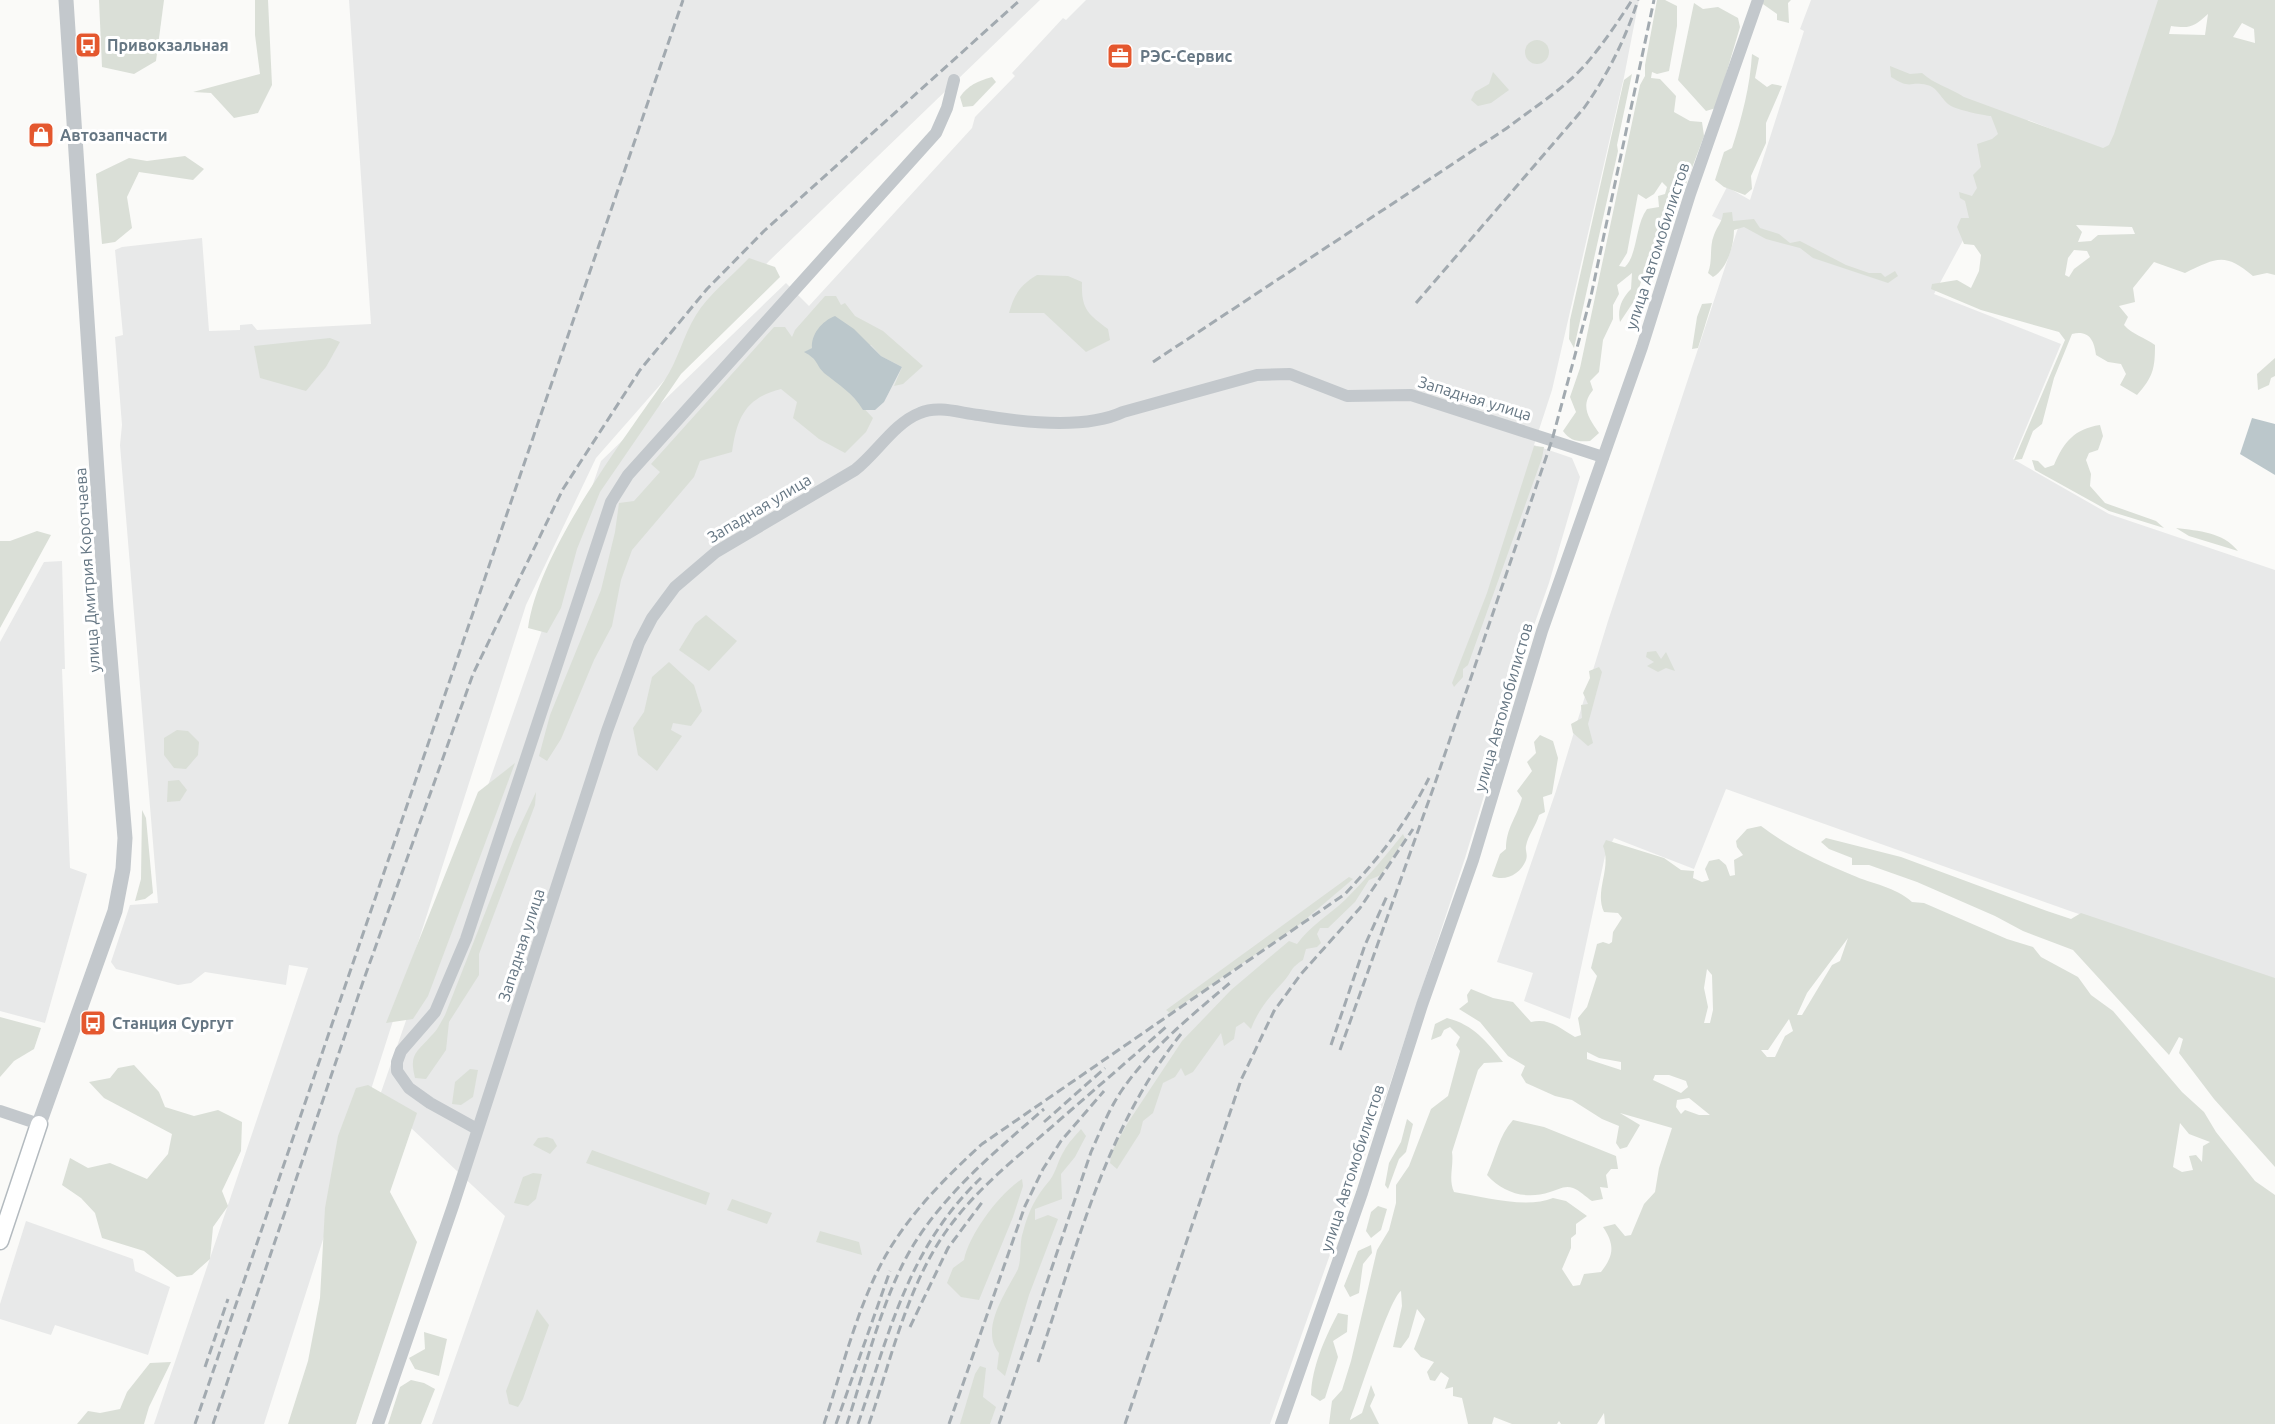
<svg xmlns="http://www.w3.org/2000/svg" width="2275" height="1424" font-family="Ubuntu,sans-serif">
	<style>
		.built { fill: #e8e9e9 }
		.green { fill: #dadfd7; fill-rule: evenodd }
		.water { fill: #bbc7cb }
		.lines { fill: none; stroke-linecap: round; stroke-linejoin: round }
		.secondary-casing { stroke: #b3babf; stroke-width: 19 }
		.minor { stroke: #c3c8cc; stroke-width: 12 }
		.tertiary { stroke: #c3c8cc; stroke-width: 15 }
		.secondary { stroke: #fff; stroke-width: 16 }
		.rail { stroke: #a2aab0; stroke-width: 3; stroke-dasharray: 9 4.5; stroke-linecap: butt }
		.labels { text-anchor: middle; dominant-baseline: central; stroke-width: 6; stroke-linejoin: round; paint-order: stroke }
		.poi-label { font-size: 16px; font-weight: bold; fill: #657683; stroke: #fff; text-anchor: start }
		.street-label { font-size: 16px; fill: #657683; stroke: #fff }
	</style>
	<rect width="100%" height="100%" fill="#fafaf8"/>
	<g class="built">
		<path d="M349 0H1040L769 261 596 458 526 605 264 1424H154L308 968 289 965 286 985 205 972 191 983 178 985 116 969 111 962 130 905 158 903 120 445 122 425 115 337 123 335 115 250 122 247 202 238 209 331 240 330V325L252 324 257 330 371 324Z"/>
		<path d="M1086 0H1639L1624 77 1552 390 1534 445 1572 458 1580 477 1549 583 1511 690 1515 694 1465 858 1382 1108H1367L1363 1128 1372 1136 1270 1424H432L505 1216 379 1098 601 461 786 283 809 306 972 128 975 117 1015 76 1012 73 1063 18 1066 20Z"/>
		<path d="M1811 0H2160L2109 152 2028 120 1934 294 2061 344 2013 459 2109 514 2275 570V979L2070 911 1726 789 1694 869 1614 838 1605 856 1570 1019 1524 1001 1533 973 1497 962 1556 791 1608 621 1738 228 1712 216 1727 187 1750 200 1804 31 1800 29Z"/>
		<path d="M62 561 65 669H62L70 868 87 874 45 1023 0 1011V642L44 562Z"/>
		<path d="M26 1221 133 1259 135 1271 170 1287 148 1355 55 1325 51 1335 0 1319V1304Z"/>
	</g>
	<g class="green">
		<path d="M99 0H164L156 61 134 74 102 67Z"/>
		<path d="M255 0H268L272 85 258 113 234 118 211 93 193 92 260 74 255 35Z"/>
		<path d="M1657 0H1665L1677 6V26L1669 71 1657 74 1652 72 1651 78 1660 79 1676 96 1674 112 1690 121 1702 122 1704 136 1671 224 1645 269 1636 298 1620 322C1617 309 1622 298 1631 289L1632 273 1617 285 1619 294 1613 305V319L1603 340 1599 372 1590 381 1593 390C1580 406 1588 417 1599 433L1590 441C1578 442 1570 441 1563 431L1576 412 1570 397 1580 368 1640 85 1645 76V65ZM1662 182 1667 187 1665 194 1658 196 1659 207 1647 209C1635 225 1638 254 1625 267L1619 266 1627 253 1638 194 1646 199 1654 194Z"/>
		<path d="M1761 0H1791L1788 3 1789 23 1777 20V14L1760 2Z"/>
		<path d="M2158 0H2275V275L2267 273 2253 276C2224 252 2217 258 2185 273L2154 262 2133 288 2135 302 2119 306 2128 317 2124 325C2133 335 2144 337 2155 345 2155 369 2153 377 2137 395L2120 385 2126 374 2121 364 2108 362 2096 355C2094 340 2089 330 2072 334L2054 378 2042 424 2033 431 2022 459 2014 460 2065 340 2059 332 1981 310 1931 289 1932 284 1957 280 1971 288 1979 271 1981 255 1974 245 1964 244 1957 227 1961 218H1969L1965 201 1960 198 1959 192 1972 196 1977 188 1973 175 1981 167 1977 144 1992 139 1998 134 1991 116C1985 116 1955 109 1951 106 1941 100 1938 87 1927 85 1909 81 1911 90 1891 77L1890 66 1910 74 1922 73C1934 84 1950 88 1964 97L2103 148 2109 145 2114 134ZM2208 14 2205 35 2169 34 2171 26C2192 29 2194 26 2208 14ZM2242 23 2254 29 2255 43 2233 37ZM2076 225 2132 227 2135 234 2098 235 2091 241 2078 242 2082 232ZM2074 250 2087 251 2090 257 2074 269 2069 277 2065 275 2068 258Z"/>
		<path d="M1694 3 1703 9 1718 7 1738 18 1740 27 1716 108 1706 111 1678 80Z"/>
		<circle cx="1537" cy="52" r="12"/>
		<path d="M1752 54 1759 58 1755 78 1767 87 1772 84 1782 86 1766 123V143L1751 176 1752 189 1745 195 1724 187 1715 180 1724 152 1732 148C1742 117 1750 87 1752 54Z"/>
		<path d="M1493 72 1509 90 1491 103 1478 106 1471 100 1475 92 1489 84Z"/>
		<path d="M1632 74 1617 145 1618 151 1574 348 1569 339 1570 320 1624 80Z"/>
		<path d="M992 77 996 82 973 106 963 107 960 97C968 85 978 81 992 77Z"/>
		<path d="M185 156 204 169 193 180 139 172 127 197 132 228 115 242 102 244 96 174 129 158 147 161Z"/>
		<path d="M1732 212 1733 221 1754 219 1760 228 1779 234 1790 243 1800 241 1846 265 1869 273H1881L1885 277 1895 271 1898 276 1888 283 1813 258 1800 248 1766 239 1744 227 1734 230C1734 246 1727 269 1713 277L1708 273C1713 260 1709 247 1714 235 1717 226 1722 223 1723 213Z"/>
		<path d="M749 258 775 267 780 277 681 374 600 492 577 549 561 608 547 633 528 628C539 551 619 446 664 381 678 361 683 336 696 315 708 295 732 276 749 258Z"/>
		<path d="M1037 275 1068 276 1082 282C1081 309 1088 314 1108 329L1110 340 1086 352 1044 313H1009C1014 295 1020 285 1037 275Z"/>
		<path d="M825 296H836L841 305 845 303 855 316 883 331 923 366 903 384 894 386 902 367 881 356 871 345 812 348 805 352 816 359 822 371 842 385 873 418 866 432 845 453 819 439 793 418 797 402 781 389C745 398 737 418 732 452L700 461 694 477 632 550 621 580 612 626 594 660 561 739 547 761 539 756 550 715 601 590 615 532 619 503 634 501 660 472 651 464 774 327H785L792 337 795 330Z"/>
		<path d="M1712 303 1698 348 1692 349 1697 317 1702 304Z"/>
		<path d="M330 338 340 342 326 367 306 391 260 378 254 346Z"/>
		<path d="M2275 358V376L2271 378 2269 385 2258 390 2257 374Z"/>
		<path d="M2100 425 2103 436 2098 450 2089 453 2086 460 2091 474 2090 486 2105 503 2156 521 2164 528 2109 511 2035 470 2032 460 2038 461 2045 468 2054 465C2064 442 2074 429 2100 425Z"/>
		<path d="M1534 446 1544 447 1542 458 1468 665 1463 669V677L1454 687 1452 683 1487 593Z"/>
		<path d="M2176 528C2199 531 2223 532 2238 551L2189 536Z"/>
		<path d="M37 531 51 535 0 628V541H10Z"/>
		<path d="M706 615 737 641 709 671 679 650 695 624Z"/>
		<path d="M1656 651 1661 659 1666 652 1675 671 1666 668 1658 672 1647 666 1654 662 1646 657 1647 652Z"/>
		<path d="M669 662 694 685 702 711 691 726 673 723 671 730 682 736 657 771 638 755 633 728 644 712 652 677Z"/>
		<path d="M1599 667 1602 672 1588 724 1593 743 1588 746 1573 733 1571 724 1582 718 1581 705 1588 704 1583 693 1590 678 1589 671Z"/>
		<path d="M177 730 188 731 199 742 198 755 186 769 174 768 164 755V738Z"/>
		<path d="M1540 735 1553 741 1558 758 1552 794 1543 797 1545 812 1539 815C1536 826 1528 835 1526 846 1525 850 1528 855 1526 860 1521 874 1505 882 1492 876L1500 854 1506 849C1506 828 1516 819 1522 798L1517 791 1532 771 1527 762 1536 753 1534 742Z"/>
		<path d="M515 763 428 996 413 1019 386 1023 478 792Z"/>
		<path d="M179 780 187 790 180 801 167 802 168 781Z"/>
		<path d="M536 792 535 805 479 954V975L449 1022 446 1050 426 1079 415 1078C409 1054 416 1053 431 1036 437 1031 441 1022 445 1015L514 839Z"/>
		<path d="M142 810 146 818 153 893 145 899 135 901 141 879Z"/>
		<path d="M1761 826C1788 847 1821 862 1852 875 1872 884 1896 887 1912 902L1924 903 2007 939 2033 947 2041 957 2078 977 2091 995 2113 1011 2182 1092 2204 1112 2216 1132 2255 1181 2275 1195V1424H1605L1604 1413 1597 1424H1561L1559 1421 1557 1424H1512L1494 1417 1492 1424H1468L1462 1398 1453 1396V1387L1445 1389 1449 1378 1441 1372 1435 1381 1430 1380 1427 1372 1434 1362 1421 1357 1414 1349 1425 1319 1417 1309 1409 1337 1401 1348 1393 1347 1402 1306 1401 1291C1390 1297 1358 1399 1350 1420L1362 1413 1371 1385 1375 1395 1370 1406 1379 1424H1329L1332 1401 1342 1390 1351 1361 1377 1250 1389 1230 1396 1203V1185L1409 1166 1431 1109 1448 1096 1460 1051 1456 1045 1460 1037 1450 1027 1444 1030 1441 1036 1431 1040 1435 1024 1447 1018C1474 1025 1486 1041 1503 1062L1484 1063 1478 1070 1452 1152C1454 1166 1448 1178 1454 1192 1483 1197 1527 1209 1553 1198L1566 1201 1587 1216 1576 1224V1234L1571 1238V1248L1562 1269 1573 1286 1580 1285 1584 1274 1601 1272C1614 1255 1615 1245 1603 1227L1615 1224 1625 1236 1631 1235 1644 1204 1655 1192 1659 1168 1672 1128 1620 1113 1640 1125 1627 1147 1620 1149 1616 1143 1619 1126 1602 1119 1572 1100 1555 1096 1526 1083 1521 1075 1525 1066 1508 1056 1480 1022 1459 1009 1468 1002 1467 995 1471 989 1493 998 1513 1002 1531 1022C1550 1018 1559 1028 1575 1037L1581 1035 1578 1018 1587 1007 1597 976 1591 968 1597 944 1603 942 1609 944 1612 942 1613 932 1622 918 1618 913 1604 912C1594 891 1612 868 1603 846L1606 840 1664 858 1681 870 1694 871 1693 878 1702 882 1709 880 1705 869 1709 861 1719 859 1726 865 1730 876 1735 875 1734 860 1743 855 1737 847 1736 841 1747 829ZM1848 938 1840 961 1832 965 1802 1015H1797L1807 993ZM1707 969 1712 975 1713 1010 1710 1023H1704L1708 1007 1704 988ZM1789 1019 1793 1031 1785 1036 1775 1057H1767L1761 1050H1768ZM1587 1052 1599 1058 1621 1062V1070L1587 1059ZM1655 1075H1669L1686 1081 1688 1087 1681 1093 1653 1080ZM1689 1098 1710 1115H1699L1685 1110 1681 1114 1676 1107 1677 1100ZM2180 1123 2189 1134 2210 1142 2203 1146 2202 1162 2196 1155 2189 1156 2193 1170 2182 1172 2173 1167Z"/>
		<path d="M1403 834 1405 838 1381 875 1369 880 1355 902 1328 928H1320L1317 934 1321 943 1317 947 1306 949 1303 960C1289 969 1293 971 1284 981 1270 996 1258 1010 1251 1029L1244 1022 1236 1027 1234 1039 1224 1046 1221 1033 1193 1072 1185 1076 1181 1068 1175 1077 1163 1083 1153 1113 1143 1121 1140 1133 1117 1169 1110 1163 1112 1151 1127 1124 1182 1041 1231 990 1289 941 1297 944C1311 925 1329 915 1345 900 1366 879 1385 857 1403 834Z"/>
		<path d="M1826 838 1901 857 2047 911 2071 919 2081 913 2275 978V1167L2214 1099 2179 1053 2183 1039 2179 1037 2169 1055 2073 950 2023 931 1995 916 1917 882 1869 865H1852V858L1829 849 1821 842Z"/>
		<path d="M1349 877 1353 879 1300 924 1170 1013 1166 1010Z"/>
		<path d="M0 1017 41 1028 34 1049 14 1061 0 1077Z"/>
		<path d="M134 1065 159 1092 165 1107 194 1116 218 1110 242 1122 241 1151 222 1191 228 1206 213 1227 210 1259 192 1275 177 1277 144 1251 102 1238 95 1213 81 1198 62 1185 70 1158 88 1168 110 1163 147 1179 168 1154 172 1134 104 1098 89 1082 110 1078 118 1068Z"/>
		<path d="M470 1069 478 1070 473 1097 461 1105 452 1104 455 1082Z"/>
		<path d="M368 1085 417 1113 390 1192 417 1242 356 1424H288L308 1361 320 1298 325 1208 338 1136 356 1088Z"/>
		<path d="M1407 1119 1413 1124 1406 1152 1399 1159 1388 1189 1385 1185 1389 1163 1401 1142Z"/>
		<path d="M1513 1120 1544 1127 1616 1156 1618 1169H1611L1606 1175 1608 1188 1600 1187 1603 1199 1592 1201C1586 1197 1579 1190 1573 1188 1564 1185 1558 1190 1550 1192 1526 1200 1503 1193 1487 1175 1496 1156 1499 1135 1513 1120Z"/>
		<path d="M1081 1129 1086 1136 1075 1157 1061 1174 1062 1199 1035 1209V1220L1048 1215 1058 1219 1029 1295 1005 1376 997 1369 999 1353C979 1329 1007 1291 1018 1269 1022 1258 1019 1243 1023 1232 1028 1212 1036 1196 1050 1180 1056 1172 1058 1160 1064 1151 1068 1143 1075 1136 1081 1129Z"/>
		<path d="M547 1137 553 1139 557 1146 550 1154 533 1145 538 1138Z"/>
		<path d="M592 1150 710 1193 706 1205 586 1163Z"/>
		<path d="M533 1173 542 1174 536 1199 528 1206 514 1203 523 1177Z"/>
		<path d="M1022 1179 1023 1186 1013 1217 979 1300 961 1297 947 1283 953 1268 964 1260C969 1234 1000 1193 1022 1179Z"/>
		<path d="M732 1199 772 1213 767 1224 727 1210Z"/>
		<path d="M1378 1206 1387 1209 1381 1230 1371 1238 1366 1231 1371 1212Z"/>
		<path d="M820 1231 859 1242 862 1255 816 1242Z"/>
		<path d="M1371 1245 1372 1253 1363 1264 1359 1293 1350 1297 1344 1286 1358 1251Z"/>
		<path d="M537 1309 549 1325 523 1399 518 1407 509 1404 506 1391Z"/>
		<path d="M1338 1313 1348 1315 1347 1332 1333 1341 1338 1357 1325 1398 1320 1401 1311 1395C1312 1366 1325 1338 1338 1313Z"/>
		<path d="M424 1332 447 1339 439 1376 415 1369 409 1358 425 1349Z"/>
		<path d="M171 1362 149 1407 144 1424H77L88 1411 100 1413 120 1409 127 1392 150 1363Z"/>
		<path d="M980 1366 986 1368 983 1397 996 1407 990 1424H960L975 1374Z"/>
		<path d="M411 1380 424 1383 435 1389 421 1424H388L400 1387Z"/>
	</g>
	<g class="water">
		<path d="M835 316 854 329 881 356 902 367 884 402 875 410H863C853 393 839 385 824 373 815 364 819 360 804 352L812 348C811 334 822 321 835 316Z"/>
		<path d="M2252 418 2275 424V475L2240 454Z"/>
	</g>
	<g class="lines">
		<g class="secondary-casing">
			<path id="secondary" d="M0 1241 39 1124"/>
		</g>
		<g class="minor">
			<path d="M0 1111 39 1124"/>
			<path d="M477 1129 430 1103 409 1088 397 1071V1062L401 1051 435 1012 466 939 611 502 628 475 936 133 947 108 954 80"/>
			<path d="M378 1424 453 1206 607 731 639 643 652 618 675 587 716 552 855 470C877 453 894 423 920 413 938 405 960 413 979 415 1020 422 1085 430 1123 412L1257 375 1290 374 1347 396 1411 395 1603 457"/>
			<path d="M1281 1424 1362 1193 1422 1005 1473 860 1542 631 1642 347 1690 194 1758 0"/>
		</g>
		<path class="tertiary" d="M39 1124 115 911 123 869 125 838 106 609 66 0"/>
		<use href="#secondary" class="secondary"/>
		<g class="rail">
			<path d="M1416 303 1584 108C1608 74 1625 40 1638 0"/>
			<path d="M1153 362 1507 128C1533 108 1564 89 1586 64 1603 44 1618 22 1632 0"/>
			<path d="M1331 1045 1365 945 1387 896"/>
			<path d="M1340 1050 1434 786 1552 440 1591 296 1654 0"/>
			<path d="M1044 1122 1105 1068"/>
			<path d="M910 1327 948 1248 983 1201"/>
			<path d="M1038 1362C1077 1248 1104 1130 1181 1034"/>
			<path d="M205 1367 228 1299"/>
			<path d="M195 1424 683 0"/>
			<path d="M213 1424 364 979 473 674 563 489 640 370 707 289 764 231 1020 0"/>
			<path d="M824 1424C842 1370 858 1304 886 1255 911 1212 946 1177 982 1144L1345 894C1380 857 1406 824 1429 778"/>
			<path d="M836 1424 890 1271"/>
			<path d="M847 1424C865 1369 884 1292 914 1244 948 1190 997 1150 1044 1109"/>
			<path d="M858 1424C890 1331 908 1248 981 1178"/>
			<path d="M869 1424C891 1360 907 1286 947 1230 974 1192 1011 1162 1047 1131 1087 1096 1127 1062 1167 1026"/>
			<path d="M949 1424 1025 1206 1043 1169 1061 1141 1104 1091"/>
			<path d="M999 1424 1091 1152C1100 1132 1109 1109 1122 1090 1151 1048 1192 1015 1231 982"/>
			<path d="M1125 1424 1241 1080 1274 1011 1301 974 1360 908 1413 829"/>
		</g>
	</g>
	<defs>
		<g id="bus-square" transform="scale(1.35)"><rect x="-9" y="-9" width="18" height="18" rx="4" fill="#e4572e" stroke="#fff"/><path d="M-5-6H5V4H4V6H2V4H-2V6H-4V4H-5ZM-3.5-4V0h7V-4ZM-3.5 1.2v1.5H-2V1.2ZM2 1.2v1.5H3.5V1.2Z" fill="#fff"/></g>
		<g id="office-square" transform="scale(1.35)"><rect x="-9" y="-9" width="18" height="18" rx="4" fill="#e4572e" stroke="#fff"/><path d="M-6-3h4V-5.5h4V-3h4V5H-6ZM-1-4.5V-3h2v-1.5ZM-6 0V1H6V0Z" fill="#fff"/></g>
		<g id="shop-square" transform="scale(1.35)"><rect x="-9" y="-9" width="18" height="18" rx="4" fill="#e4572e" stroke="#fff"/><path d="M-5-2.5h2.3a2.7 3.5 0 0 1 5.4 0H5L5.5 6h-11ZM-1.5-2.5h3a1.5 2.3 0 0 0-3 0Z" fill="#fff"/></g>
	</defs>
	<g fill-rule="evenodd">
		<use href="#bus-square" x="88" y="45"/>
		<use href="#office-square" x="1120" y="56"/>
		<use href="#shop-square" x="41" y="135"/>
		<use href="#bus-square" x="93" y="1023"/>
	</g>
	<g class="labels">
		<g class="poi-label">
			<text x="107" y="45">Привокзальная</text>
			<text x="1140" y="56">РЭС-Сервис</text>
			<text x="60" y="135">Автозапчасти</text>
			<text x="112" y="1023">Станция Сургут</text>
		</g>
		<g class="street-label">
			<text transform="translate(1657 246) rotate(-72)">улица Автомобилистов</text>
			<text transform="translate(1475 398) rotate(17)">Западная улица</text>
			<text transform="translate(759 508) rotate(-31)">Западная улица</text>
			<text transform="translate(87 570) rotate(-94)">улица Дмитрия Коротчаева</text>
			<text transform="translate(1503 707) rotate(-74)">улица Автомобилистов</text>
			<text transform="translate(521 945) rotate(-72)">Западная улица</text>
			<text transform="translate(1352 1168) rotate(-72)">улица Автомобилистов</text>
		</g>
	</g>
</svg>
